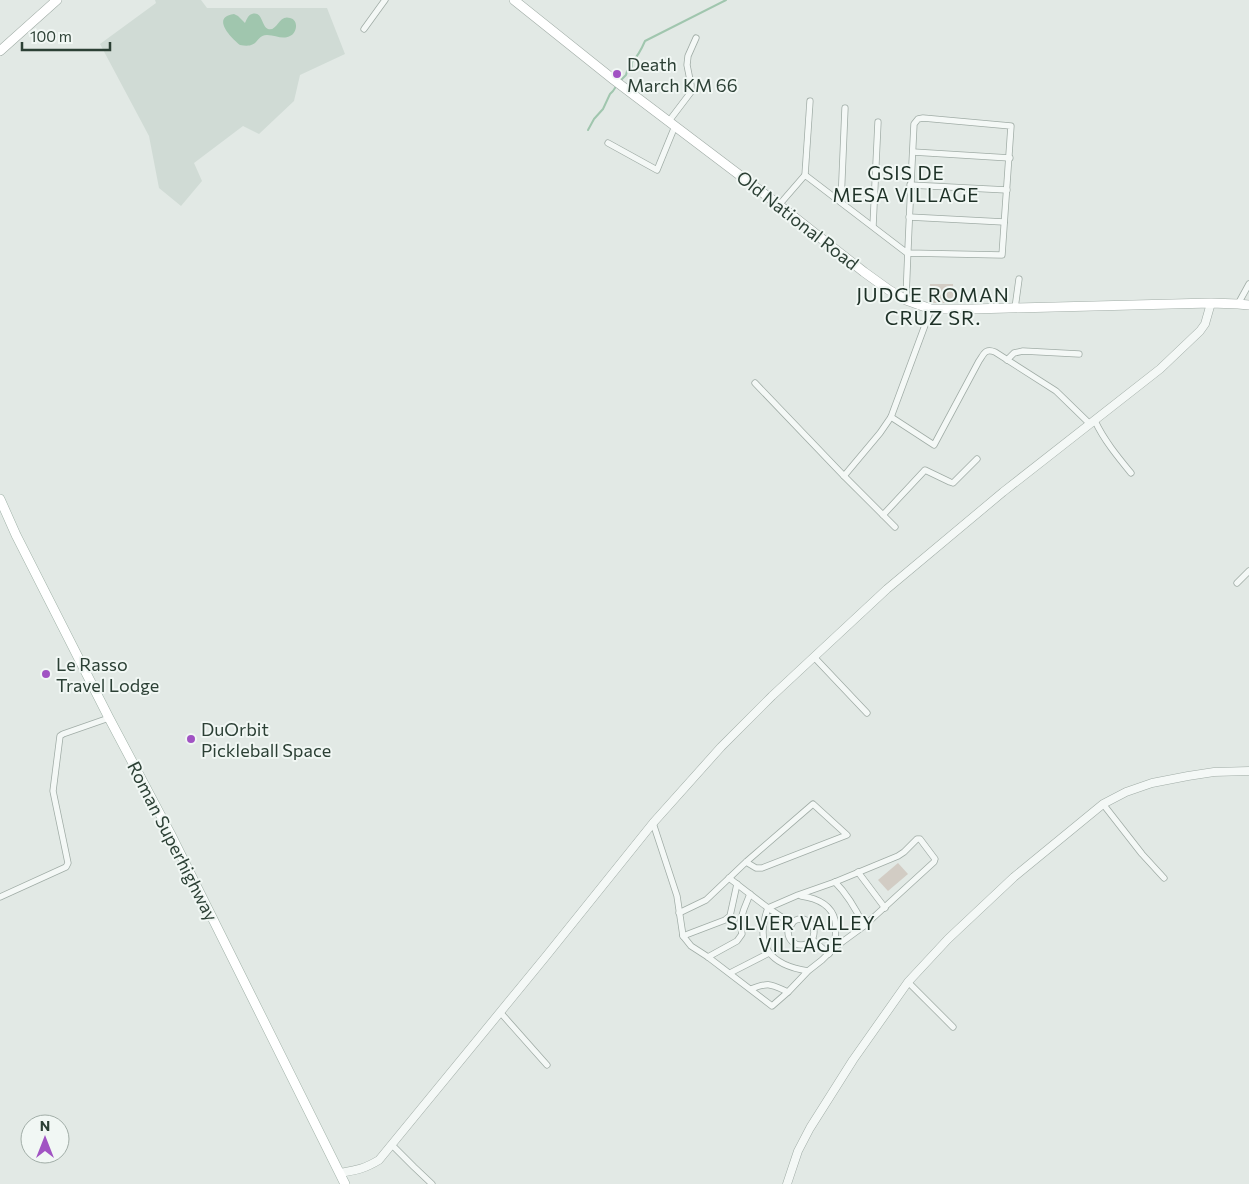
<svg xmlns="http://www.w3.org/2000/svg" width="1249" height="1184" font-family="Commissioner,sans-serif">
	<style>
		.built { fill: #d0dbd5 }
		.green { fill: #d2ccc4 }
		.water { fill: #a0c6ae }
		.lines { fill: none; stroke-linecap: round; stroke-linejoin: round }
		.stream { stroke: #a0c6ae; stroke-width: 2 }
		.minor-casing { stroke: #a0aca6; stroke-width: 7 }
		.tertiary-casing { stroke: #a0aca6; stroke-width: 9 }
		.secondary-casing { stroke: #a0aca6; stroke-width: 10 }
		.primary-casing { stroke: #a0b2a8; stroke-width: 10 }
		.minor { stroke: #f4f8f6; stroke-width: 5.5 }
		.tertiary { stroke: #f4f8f6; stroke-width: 8 }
		.secondary { stroke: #fff; stroke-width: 9 }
		.primary { stroke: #fff; stroke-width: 9 }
		.poi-dot { fill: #a153c3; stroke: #f1f7f4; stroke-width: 2 }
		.labels { text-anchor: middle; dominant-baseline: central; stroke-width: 4; stroke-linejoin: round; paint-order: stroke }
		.poi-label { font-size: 18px; fill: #2c4035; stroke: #f1f7f4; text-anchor: start }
		.street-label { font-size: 18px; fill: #2c4035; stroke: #f1f7f4 }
		.neighbourhood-label { font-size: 19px; letter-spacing: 1px; fill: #1e3127; stroke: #f1f7f4 }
		.quarter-label { font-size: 20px; letter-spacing: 1px; fill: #1e3127; stroke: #f1f7f4 }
	</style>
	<rect width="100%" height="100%" fill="#e2e9e5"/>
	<path class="built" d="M155 0H201L207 8H327L345 54 300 75 294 101 259 134 243 126 194 163 202 181 181 206 159 188 149 136 100 44 156 3Z"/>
	<g class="green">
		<path d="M930 284H953L954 303H931Z"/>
		<path d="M898 863 908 874 888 891 878 880Z"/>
	</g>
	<path class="water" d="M234 14 238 16 245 23C247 19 248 15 252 14 263 11 261 26 268 29 277 32 279 14 290 18 299 20 297 33 290 36 282 40 276 35 267 35 255 35 260 49 240 45 232 39 210 17 234 14Z"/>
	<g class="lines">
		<g class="stream">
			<path d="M620 81 626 75 627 71 632 67V62C637 57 642 48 645 41L726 0"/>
			<path d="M588 130 594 119 603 109 610 94 613 91 617 85"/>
		</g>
		<g class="minor-casing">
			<g id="minor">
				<path d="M364 29 385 0"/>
				<path d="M669 121 691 92V85L687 65 688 56 696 38"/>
				<path d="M608 143 657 170 675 126"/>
				<path d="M913 152 1010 158"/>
				<path d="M805 175 810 101"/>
				<path d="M910 185 1007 190"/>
				<path d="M841 202 845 108"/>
				<path d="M779 205 805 175 907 253 1002 255 1011 126 923 118 918 119 914 124C911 183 908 241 906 300"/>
				<path d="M909 217 1004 222"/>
				<path d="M873 226 878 122"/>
				<path d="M1238 304 1249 284"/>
				<path d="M1015 308 1019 279"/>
				<path d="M1007 360 1014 353 1023 351 1079 354"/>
				<path d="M755 383 844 476 895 527"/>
				<path d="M891 417 934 445 979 361C984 354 985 348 995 352L1056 391 1090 424"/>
				<path d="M1095 421C1104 440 1117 456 1131 473"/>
				<path d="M844 476 880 433 891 417 931 309"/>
				<path d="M883 515 925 470 950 482 953 483 977 459"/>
				<path d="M1237 583 1249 571"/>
				<path d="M814 657 867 713"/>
				<path d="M1103 804 1142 854 1164 878"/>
				<path d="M653 823 677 896 683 936 691 946 708 957 772 1006 788 992 808 971 822 960 834 948 864 926 934 862 935 859 920 839H917L904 852 898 856 835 882 798 895 768 908C754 946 770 965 808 971"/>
				<path d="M858 872 885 908"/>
				<path d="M729 878 768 908 792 924"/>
				<path d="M835 882C848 895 856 909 864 926"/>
				<path d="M801 896C815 898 831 904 835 920 837 929 835 939 834 948"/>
				<path d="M0 897 66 867 68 863 53 791 60 736 63 734 109 718"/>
				<path d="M679 913 706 900 746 862 813 804 847 835 762 868H756L746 862"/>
				<circle cx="801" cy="932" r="13"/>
				<path d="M683 936 725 920 730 916 737 884"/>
				<path d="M812 939 829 954"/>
				<path d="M708 957 737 941 742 934 740 922 744 909 750 894"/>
				<path d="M730 973 769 953"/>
				<path d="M908 982 953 1027"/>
				<path d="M751 989C769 982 770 984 788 992"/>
				<path d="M500 1012 547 1065"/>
				<path d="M392 1145 414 1167 432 1184"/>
			</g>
		</g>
		<g class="tertiary-casing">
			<g id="tertiary">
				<path d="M340 1173C357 1170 364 1169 379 1160L547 955 653 823 721 747 772 696 887 589 1003 492 1160 369 1200 331 1205 324 1211 303"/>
				<path d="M787 1184 798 1151 810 1128 853 1060 908 982 948 939 1014 877 1103 804 1126 792 1152 783 1188 776 1214 772 1249 771"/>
			</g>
		</g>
		<g class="secondary-casing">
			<g id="secondary">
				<path d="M514 0 614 80 779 205 864 272 889 290 906 300 931 309H972L1211 303 1238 304 1249 305"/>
				<path d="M0 51 57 0"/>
			</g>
		</g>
		<g class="primary-casing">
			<path id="primary" d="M0 499 16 535 109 718 170 833 345 1184"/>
		</g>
		<use href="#minor" class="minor"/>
		<use href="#tertiary" class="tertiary"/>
		<use href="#secondary" class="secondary"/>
		<use href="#primary" class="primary"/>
	</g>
	<g class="poi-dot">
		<circle cx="617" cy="74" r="5"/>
		<circle cx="46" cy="674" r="5"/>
		<circle cx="191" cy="739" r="5"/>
	</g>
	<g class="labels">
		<g class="poi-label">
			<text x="627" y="64">Death<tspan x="627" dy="21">March KM 66</tspan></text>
			<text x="56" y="664">Le Rasso<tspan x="56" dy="21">Travel Lodge</tspan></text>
			<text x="201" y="729">DuOrbit<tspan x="201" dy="21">Pickleball Space</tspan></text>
		</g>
		<g class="street-label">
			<text transform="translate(798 220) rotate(38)">Old National Road</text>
			<text transform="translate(173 841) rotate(63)">Roman Superhighway</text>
		</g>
		<g class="neighbourhood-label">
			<text x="906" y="172">GSIS DE<tspan x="906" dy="22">MESA VILLAGE</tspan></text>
			<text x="801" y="922">SILVER VALLEY<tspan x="801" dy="22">VILLAGE</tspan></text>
		</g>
		<g class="quarter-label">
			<text x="933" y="294">JUDGE ROMAN<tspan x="933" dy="23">CRUZ SR.</tspan></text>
		</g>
	</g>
	<g transform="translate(45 1139)"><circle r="24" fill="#f1f7f4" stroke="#a2aea8"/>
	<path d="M0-4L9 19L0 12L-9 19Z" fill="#a153c3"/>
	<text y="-8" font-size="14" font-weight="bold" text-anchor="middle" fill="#2c4035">N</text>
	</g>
	<path d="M22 42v8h88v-8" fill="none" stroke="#2c4035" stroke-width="2.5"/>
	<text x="30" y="42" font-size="15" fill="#2c4035" stroke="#f1f7f4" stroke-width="4" paint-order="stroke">100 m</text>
</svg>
